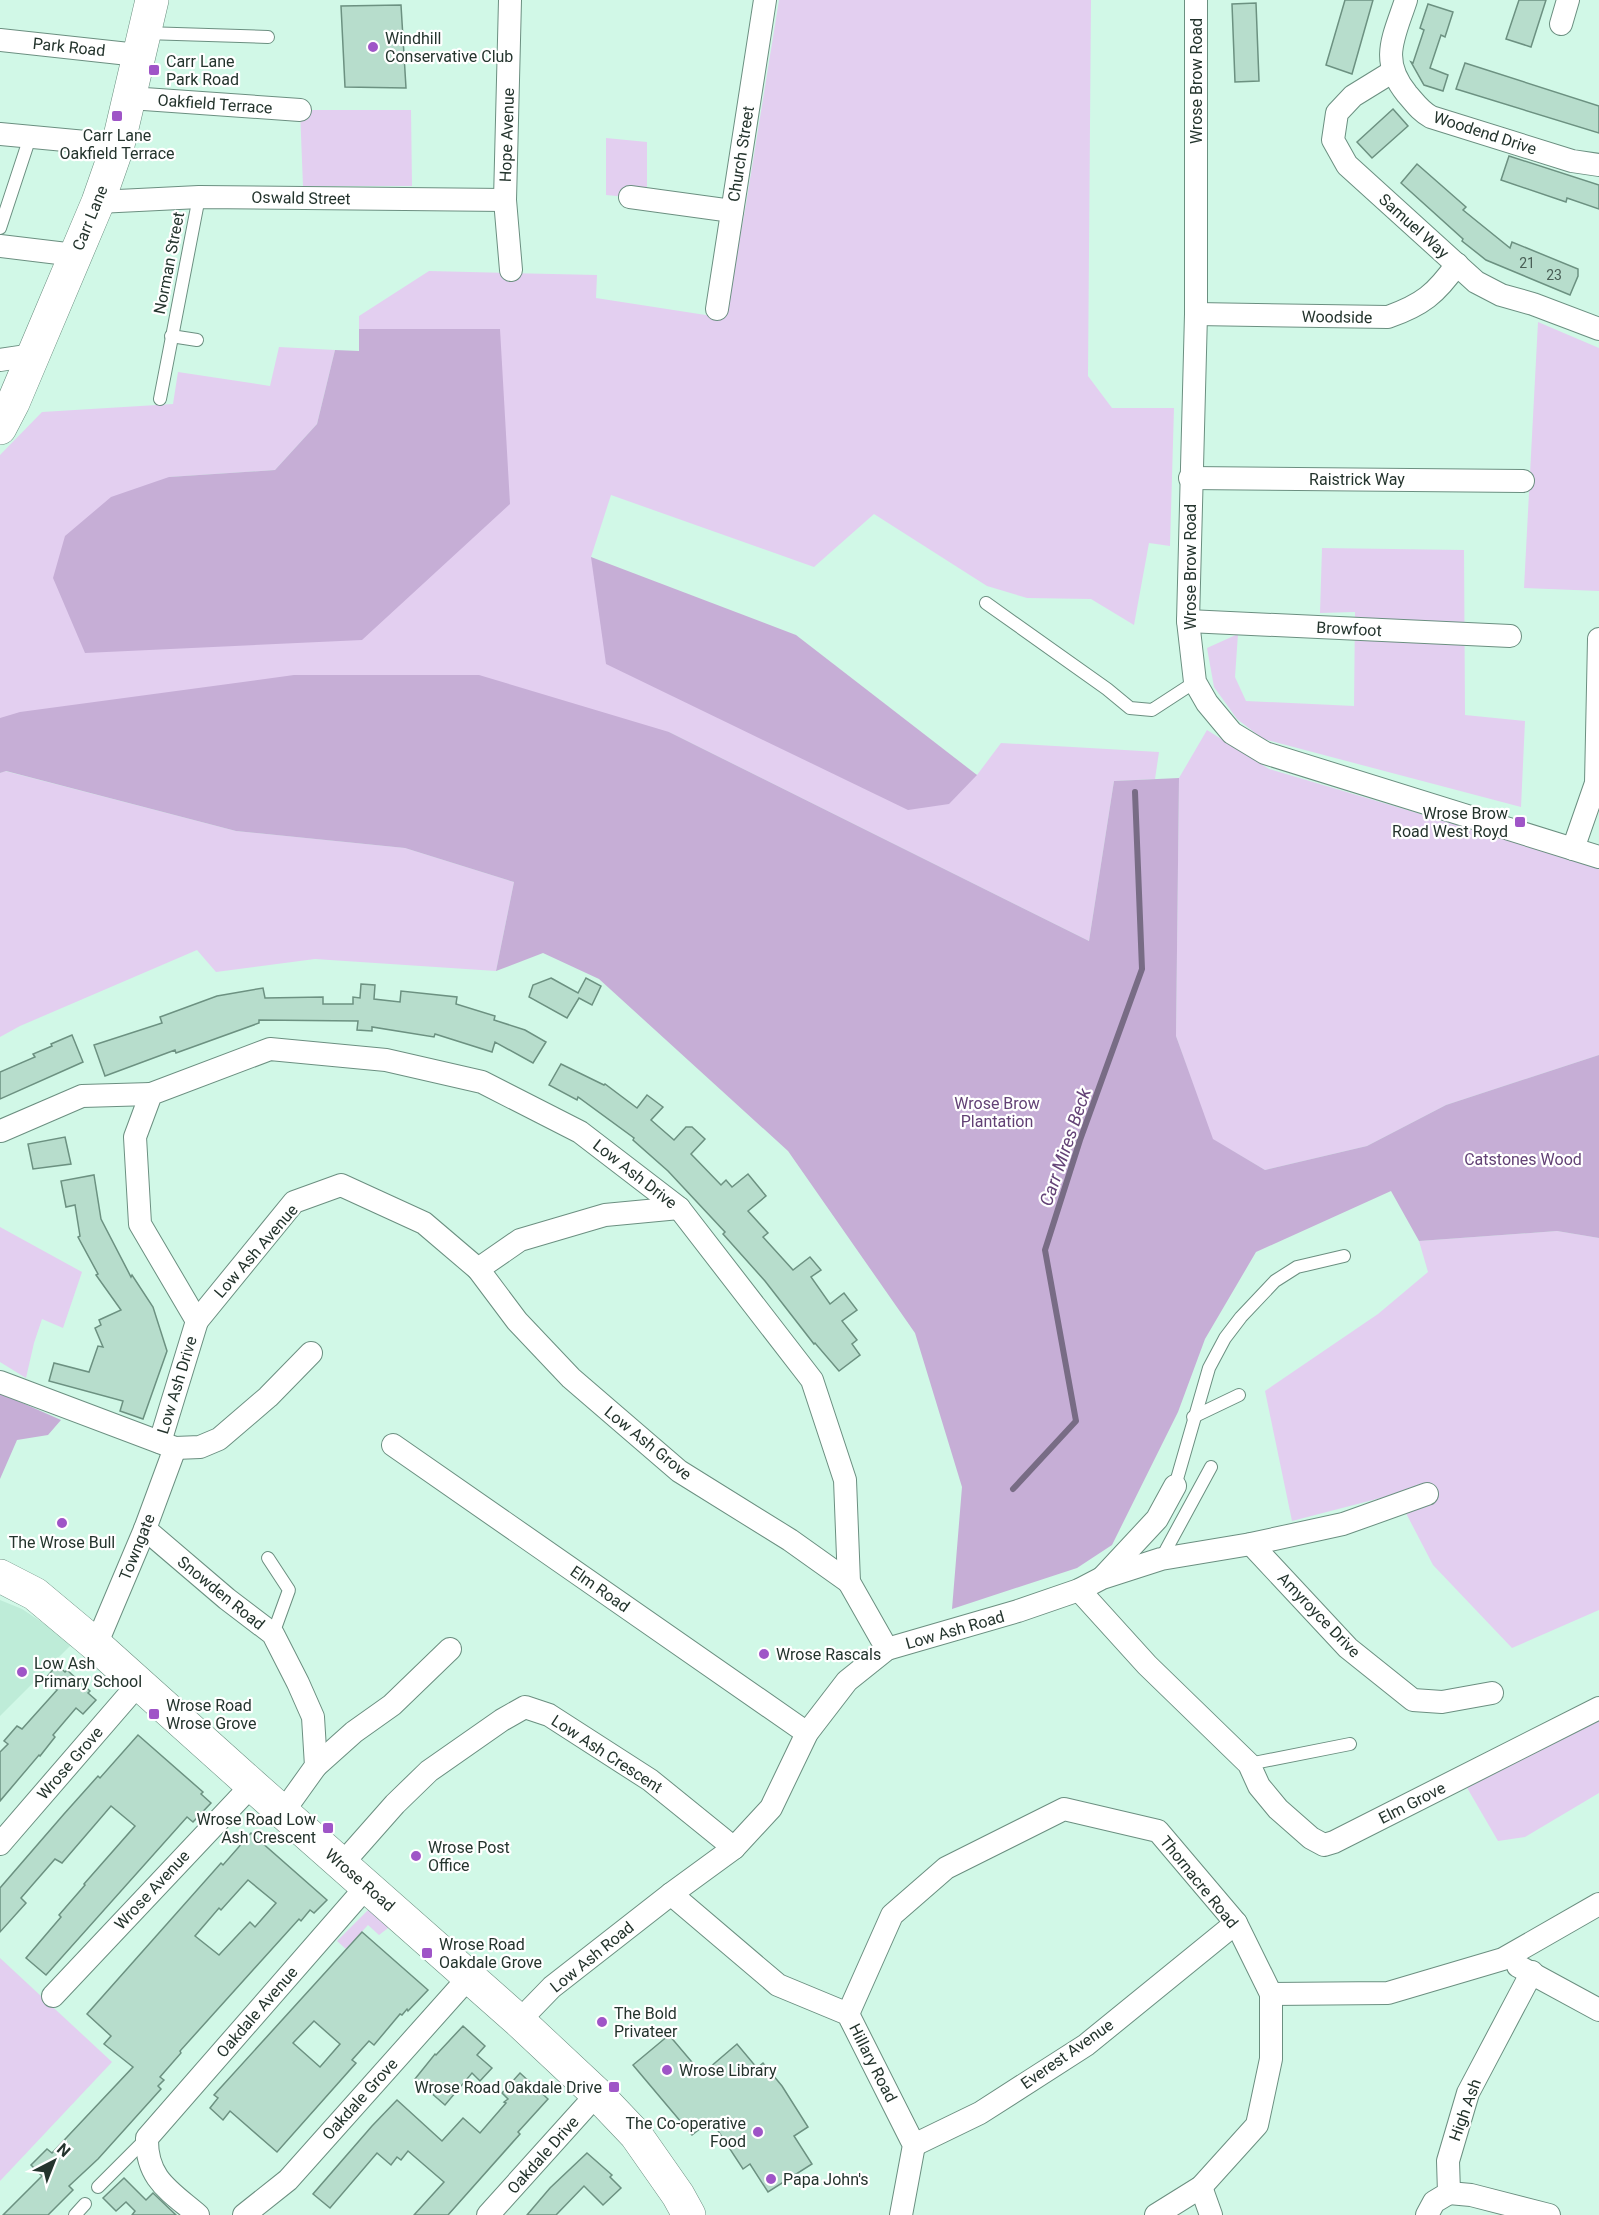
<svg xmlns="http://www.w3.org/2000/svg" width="1599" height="2215" font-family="Roboto,sans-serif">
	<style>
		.built { fill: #beecd8 }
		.green { fill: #e3cff0 }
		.forest { fill: #c6aed6 }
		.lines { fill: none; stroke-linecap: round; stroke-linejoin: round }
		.stream { stroke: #786c85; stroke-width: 6 }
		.building { fill: #b7ddcc; stroke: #6c9181; stroke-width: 1.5; fill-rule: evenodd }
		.lane-casing { stroke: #6b8f80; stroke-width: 14 }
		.street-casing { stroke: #6b8f80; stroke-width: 24 }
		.secondary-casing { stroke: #6b8f80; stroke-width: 34 }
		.lane { stroke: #fff; stroke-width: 12 }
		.street { stroke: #fff; stroke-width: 22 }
		.secondary { stroke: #fff; stroke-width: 33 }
		.poi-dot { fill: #9f55c7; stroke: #fff; stroke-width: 2 }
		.labels { text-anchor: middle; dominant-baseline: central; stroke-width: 4.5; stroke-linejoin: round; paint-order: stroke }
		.number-label { font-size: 14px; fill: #495e55 }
		.poi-label { font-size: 16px; fill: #24342d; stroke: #fff; text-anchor: start }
		.street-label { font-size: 16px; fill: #24342d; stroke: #fff }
		.park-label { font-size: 16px; fill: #624175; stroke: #fff }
		.water-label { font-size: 18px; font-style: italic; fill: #644377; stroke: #fff }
	</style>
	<rect width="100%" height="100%" fill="#d1f8e7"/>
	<path class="built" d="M0 1600 22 1609 73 1643 0 1716Z"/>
	<g class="green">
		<path d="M779 0H1091L1088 376 1112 408H1174L1170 546 1149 543 1134 625 1091 599 1027 598 987 586 874 514 814 567 611 495 591 557 977 775 1001 743 1159 752 1155 779 1114 781 1089 941 669 732 0 718V455L42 412 173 404 178 372 270 386 279 347 335 350 317 424 275 470 169 477 85 653 500 329H359V316L429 271 597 275 596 298 725 318 746 204Z"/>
		<path d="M300 110H411L412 186H303Z"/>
		<path d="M606 138 647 142V199L606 195Z"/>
		<path d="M1538 322 1599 348V591L1524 588Z"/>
		<path d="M1322 548 1464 550 1465 715 1525 721 1521 807 1263 739 1237 719 1214 687 1207 648 1238 634 1235 677 1246 701 1354 706 1355 612 1320 613Z"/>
		<path d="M1207 730 1269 769 1599 867V1055L1446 1105 1367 1146 1265 1170 1212 1139 1176 1036 1179 778Z"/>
		<path d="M5 771 236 831 405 848 514 882 496 971 315 959 216 972 197 950 20 1026 0 1037V773Z"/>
		<path d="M0 1227 82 1272 63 1328 42 1319 34 1343 26 1378 0 1362Z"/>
		<path d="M1557 1231 1599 1238V1610L1512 1648 1433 1565 1396 1494 1292 1521 1265 1391 1378 1314 1428 1272 1419 1241Z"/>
		<path d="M1599 1720V1793L1525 1837 1498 1841 1466 1786Z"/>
		<path d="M371 1907 392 1925 379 1935 368 1925 346 1949 337 1941Z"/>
		<path d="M0 1958 112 2062 0 2181Z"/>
	</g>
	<g class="forest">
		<path d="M359 329H500L510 504 362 640 85 653 53 578 65 536 111 497 169 477 275 470 317 424 335 350 359 351Z"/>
		<path d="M591 557 796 635 977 775 949 804 908 810 606 664Z"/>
		<path d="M294 675H479L669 732 1089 941 1114 781 1179 778 1176 1036 1213 1139 1265 1170 1367 1146 1446 1105 1599 1055V1238L1557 1231 1419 1241 1391 1191 1256 1252 1205 1339 1178 1412 1112 1545 1077 1568 952 1609 962 1487 915 1333 788 1151 599 979 543 953 496 971 514 882 405 848 236 831 6 771 0 773V718L20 712Z"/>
		<path d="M0 1393 61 1420 48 1435 17 1440 0 1479Z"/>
	</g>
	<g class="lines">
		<path class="stream" d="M1013 1489 1076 1421 1045 1250 1080 1140 1142 969 1135 792"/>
	</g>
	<g class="building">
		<path d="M1345 0H1373L1352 74 1326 65Z"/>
		<path d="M1519 0H1546L1531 47 1506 39Z"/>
		<path d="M1256 3 1259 81 1235 82 1232 4Z"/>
		<path d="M1428 4 1453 12 1445 37 1441 35 1430 68 1448 75 1443 91 1424 85 1411 62 1413 63 1424 30 1420 28Z"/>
		<path d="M401 5 406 88 345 87 341 6Z"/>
		<path d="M1465 63 1599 106V133L1456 89Z"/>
		<path d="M1393 109 1408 126 1372 158 1357 142Z"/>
		<path d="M1509 156 1599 185V209L1567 198 1566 202 1501 180Z"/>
		<path d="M1417 164 1466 207 1463 210 1510 248 1512 242 1578 269V276L1570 295 1486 260 1462 241 1463 239 1401 183Z"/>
		<path d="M551 978 578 993 586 978 601 986 592 1005 579 998 567 1018 529 997 533 985Z"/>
		<path d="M361 984 375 985 374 999 400 1002 401 991 457 997 456 1004 495 1016 494 1020 525 1030 546 1042 533 1063 495 1042 492 1052 435 1034 434 1037 372 1027V1031L357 1030 358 1021 259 1020V1023L176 1053 175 1050 105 1076 94 1045 162 1023 160 1017 217 996 263 988 265 998 323 997V1004H353V997L360 998Z"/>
		<path d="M72 1035 83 1062 0 1099V1072L35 1057 33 1054 52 1046 51 1044Z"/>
		<path d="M561 1064 604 1085 605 1084 637 1108 647 1095 663 1107 651 1120 674 1140 686 1127H692L705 1139 691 1154 721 1185 726 1180 732 1187 748 1174 766 1196 748 1211 768 1233 763 1237 793 1270 810 1257 821 1270 811 1277 830 1304 844 1293 857 1310 842 1321 857 1340 852 1344 860 1355 839 1371 815 1343 814 1344 765 1281 723 1234 725 1232 668 1171 633 1140 634 1138 578 1097 577 1100 549 1085Z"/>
		<path d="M65 1137 71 1164 33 1169 28 1144Z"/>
		<path d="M94 1175 101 1219 131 1277 132 1275 153 1307 167 1351 143 1419 120 1411 123 1401 49 1381 54 1363 89 1372 98 1346 103 1347 95 1328 101 1325 99 1320 121 1310 96 1275 98 1274 78 1237 80 1236 75 1205 66 1207 61 1181Z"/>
		<path d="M57 1665 65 1672 67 1670 90 1691 88 1693 96 1700 83 1714 76 1708 53 1735 55 1737 40 1756 39 1755 0 1801V1752L8 1744 4 1741 17 1726 22 1729 57 1690 45 1679Z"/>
		<path d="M138 1735 203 1792 201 1794 211 1803 193 1822 187 1817 46 1975 26 1958 61 1917 59 1915 85 1885 84 1884 135 1826 111 1806 62 1863 55 1859 21 1898 26 1903 0 1932V1888L64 1814 98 1776 100 1778Z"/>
		<path d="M251 1833 327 1900 314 1913 310 1910 301 1921 299 1919 180 2051 181 2053 160 2077 164 2080 158 2086 161 2089 98 2159 69 2186 73 2190 48 2215H3L42 2176 31 2165 47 2149 52 2153 133 2067 104 2044 111 2036 87 2014 221 1863 223 1865ZM248 1880 276 1903 255 1927 250 1922 219 1955 195 1936 219 1908 221 1910Z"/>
		<path d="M362 1932 428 1990 408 2011 407 2009 402 2015 400 2014 374 2045 369 2041 352 2060 356 2063 277 2152 230 2111 223 2120 210 2108 218 2098 214 2095ZM314 2021 340 2044 320 2067 293 2043Z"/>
		<path d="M463 2026 485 2046 477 2055 492 2068 480 2081 472 2073 445 2105 415 2079 435 2054 436 2055Z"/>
		<path d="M669 2035 702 2074 737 2044 757 2068 763 2063 782 2086 808 2127 794 2136 812 2164 768 2192 750 2164 743 2169 711 2120 692 2135 633 2065Z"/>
		<path d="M520 2073 548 2099 518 2132 520 2134 448 2215H414L444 2182 408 2151 401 2160 397 2157 391 2165 377 2153 330 2208 313 2194 372 2126 397 2100 442 2141 463 2118 480 2133 506 2103 504 2102 508 2099 502 2093Z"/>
		<path d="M587 2153 612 2175 610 2177 621 2188 603 2205 584 2186 556 2215H527L550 2188Z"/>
		<path d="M124 2178 146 2200 153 2193 176 2215H132L135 2211 126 2202 116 2211 103 2198Z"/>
	</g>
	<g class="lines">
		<g class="lane-casing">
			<g id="lane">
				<path d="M145 33 268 37"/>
				<path d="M0 228 30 137"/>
				<path d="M171 336 197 340"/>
				<path d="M160 399 199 197"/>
				<path d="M986 603 1107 689 1130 708 1152 710 1195 682"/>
				<path d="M1193 1417 1239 1395"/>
				<path d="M1175 1486 1209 1368 1225 1338 1241 1317 1275 1281 1297 1267 1344 1256"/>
				<path d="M268 1558 289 1590 273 1634"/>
				<path d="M1161 1559 1211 1467"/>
				<path d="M1249 1764 1350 1744"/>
				<path d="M98 2187 147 2138"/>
				<path d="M75 2215 85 2204"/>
			</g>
		</g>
		<g class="street-casing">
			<g id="street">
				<path d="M510 0 505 200 511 270"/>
				<path d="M1196 0V314L1188 621 1195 682 1207 703 1232 733 1265 753 1599 857"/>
				<path d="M1406 0C1394 37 1379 60 1407 94 1415 103 1420 111 1431 117L1572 161 1599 165"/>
				<path d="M1561 24 1568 0"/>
				<path d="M0 40 138 55"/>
				<path d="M1392 72 1353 96 1337 113 1333 140 1347 165 1476 282 1501 295 1533 304 1599 329"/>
				<path d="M130 98 300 110"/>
				<path d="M0 134 118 145"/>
				<path d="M630 197 732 211"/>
				<path d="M98 202 199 197 505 200"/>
				<path d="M0 246 75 255"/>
				<path d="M717 309 765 0"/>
				<path d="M1196 314 1388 317C1422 305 1436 294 1457 264"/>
				<path d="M0 360 33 355"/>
				<path d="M1190 478 1523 481"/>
				<path d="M1188 621 1510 636"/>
				<path d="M1573 849 1596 783 1599 639"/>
				<path d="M1 1131 82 1096 151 1094"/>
				<path d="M478 1269 517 1321 571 1378 679 1471 790 1540 849 1582"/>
				<path d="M197 1321 294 1202 341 1185 424 1223 478 1269 520 1240 605 1215 679 1208"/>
				<path d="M0 1382 175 1448 200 1447 219 1439 268 1397 311 1353"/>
				<path d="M160 1442 197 1321 140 1224 135 1137 151 1094 270 1049 386 1060 482 1082 580 1132 679 1208 812 1380 845 1480 849 1582 887 1649"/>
				<path d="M393 1445 807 1733"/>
				<path d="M145 1529 227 1599 273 1634 298 1683 313 1717 316 1766 283 1812"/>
				<path d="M1251 1544 1348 1648 1413 1700 1442 1702 1492 1693"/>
				<path d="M1103 1577 1157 1519 1175 1486"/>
				<path d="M1079 1590 1147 1665 1249 1764 1259 1786 1278 1809 1311 1838 1324 1845 1334 1842 1599 1708"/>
				<path d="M96 1645 145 1529 175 1448"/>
				<path d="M316 1766 354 1732 392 1705 450 1649"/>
				<path d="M0 1844 140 1682"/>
				<path d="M342 1864 395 1804 429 1771 502 1720 525 1707 549 1715 650 1780 734 1848"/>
				<path d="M671 1894 778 1985 848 2014 914 2145 901 2215"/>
				<path d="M1518 1966 1599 2010"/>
				<path d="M1271 1994 1388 1993 1503 1959 1599 1904"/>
				<path d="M53 1996 252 1785"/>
				<path d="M848 2014 892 1915 946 1868 1064 1809 1158 1831 1236 1923 1271 1994V2059L1257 2125 1201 2187 1156 2215"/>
				<path d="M519 2021 552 1987 671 1894 734 1848 771 1808 807 1733 847 1681 887 1649 1018 1611 1079 1590 1102 1578 1161 1559 1251 1544 1343 1524 1427 1494"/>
				<path d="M914 2145 980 2113 1086 2045 1236 1923"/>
				<path d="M1201 2187 1211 2215"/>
				<path d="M1449 2193 1471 2195 1549 2215"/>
				<path d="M198 2215C170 2191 146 2179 147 2138L367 1886"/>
				<path d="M244 2215 288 2180 470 1976"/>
				<path d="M488 2215 597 2094"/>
				<path d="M1427 2215 1434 2202 1449 2193 1448 2161 1468 2093 1532 1972"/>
			</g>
		</g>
		<g class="secondary-casing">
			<g id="secondary">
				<path d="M0 428 13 403 98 202 118 145 152 0"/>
				<path d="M0 1576 35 1594 96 1645 252 1785 519 2021 597 2094 636 2135 678 2195 689 2215"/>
			</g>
		</g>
		<use href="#lane" class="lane"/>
		<use href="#street" class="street"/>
		<use href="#secondary" class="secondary"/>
	</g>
	<g class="poi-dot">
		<circle cx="373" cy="47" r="6"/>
		<rect x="148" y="64" width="12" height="12" rx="3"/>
		<rect x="111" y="110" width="12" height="12" rx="3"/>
		<rect x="1514" y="816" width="12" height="12" rx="3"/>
		<circle cx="62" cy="1523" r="6"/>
		<circle cx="764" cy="1654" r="6"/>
		<circle cx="22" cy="1672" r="6"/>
		<rect x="148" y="1708" width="12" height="12" rx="3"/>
		<rect x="322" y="1822" width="12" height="12" rx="3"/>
		<circle cx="416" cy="1856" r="6"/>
		<rect x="421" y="1947" width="12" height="12" rx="3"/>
		<circle cx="602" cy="2022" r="6"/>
		<circle cx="667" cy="2070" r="6"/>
		<rect x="608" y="2081" width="12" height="12" rx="3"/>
		<circle cx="758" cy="2132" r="6"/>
		<circle cx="771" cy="2179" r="6"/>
	</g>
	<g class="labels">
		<g class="number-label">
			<text x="1527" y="263">21</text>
			<text x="1554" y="275">23</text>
		</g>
		<g class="poi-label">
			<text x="385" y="38">Windhill<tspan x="385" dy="18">Conservative Club</tspan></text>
			<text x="166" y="61">Carr Lane<tspan x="166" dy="18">Park Road</tspan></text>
			<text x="117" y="135" text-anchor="middle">Carr Lane<tspan x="117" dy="18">Oakfield Terrace</tspan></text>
			<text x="1508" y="813" text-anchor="end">Wrose Brow<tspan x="1508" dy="18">Road West Royd</tspan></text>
			<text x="62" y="1542" text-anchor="middle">The Wrose Bull</text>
			<text x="776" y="1654">Wrose Rascals</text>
			<text x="34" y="1663">Low Ash<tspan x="34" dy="18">Primary School</tspan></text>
			<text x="166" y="1705">Wrose Road<tspan x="166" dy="18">Wrose Grove</tspan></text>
			<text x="316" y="1819" text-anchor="end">Wrose Road Low<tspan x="316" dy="18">Ash Crescent</tspan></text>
			<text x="428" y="1847">Wrose Post<tspan x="428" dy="18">Office</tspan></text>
			<text x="439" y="1944">Wrose Road<tspan x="439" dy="18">Oakdale Grove</tspan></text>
			<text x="614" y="2013">The Bold<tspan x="614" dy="18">Privateer</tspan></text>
			<text x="679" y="2070">Wrose Library</text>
			<text x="602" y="2087" text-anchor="end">Wrose Road Oakdale Drive</text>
			<text x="746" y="2123" text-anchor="end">The Co-operative<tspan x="746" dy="18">Food</tspan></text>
			<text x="783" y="2179">Papa John's</text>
		</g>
		<g class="street-label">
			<text transform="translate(69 47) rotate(6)">Park Road</text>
			<text transform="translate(1196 81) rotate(-90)">Wrose Brow Road</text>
			<text transform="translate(215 104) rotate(4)">Oakfield Terrace</text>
			<text transform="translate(1485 133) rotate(18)">Woodend Drive</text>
			<text transform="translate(507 135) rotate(-88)">Hope Avenue</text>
			<text transform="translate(741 154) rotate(-81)">Church Street</text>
			<text transform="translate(301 198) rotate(1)">Oswald Street</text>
			<text transform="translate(90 218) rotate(-68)">Carr Lane</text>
			<text transform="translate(1414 226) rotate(42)">Samuel Way</text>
			<text transform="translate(169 263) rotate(-79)">Norman Street</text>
			<text transform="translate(1337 317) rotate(1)">Woodside</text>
			<text x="1357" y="479">Raistrick Way</text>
			<text transform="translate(1190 567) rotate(-90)">Wrose Brow Road</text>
			<text transform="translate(1349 629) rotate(3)">Browfoot</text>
			<text transform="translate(635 1174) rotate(38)">Low Ash Drive</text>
			<text transform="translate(256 1251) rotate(-49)">Low Ash Avenue</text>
			<text transform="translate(177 1385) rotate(-73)">Low Ash Drive</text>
			<text transform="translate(648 1443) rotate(39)">Low Ash Grove</text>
			<text transform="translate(137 1547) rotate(-68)">Towngate</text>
			<text transform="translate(600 1589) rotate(35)">Elm Road</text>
			<text transform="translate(221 1593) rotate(39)">Snowden Road</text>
			<text transform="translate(1319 1615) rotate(46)">Amyroyce Drive</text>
			<text transform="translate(955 1630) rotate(-16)">Low Ash Road</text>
			<text transform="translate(607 1754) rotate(33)">Low Ash Crescent</text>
			<text transform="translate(70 1763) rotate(-49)">Wrose Grove</text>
			<text transform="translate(1412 1803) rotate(-27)">Elm Grove</text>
			<text transform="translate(360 1880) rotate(41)">Wrose Road</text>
			<text transform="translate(1199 1882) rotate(51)">Thornacre Road</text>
			<text transform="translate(152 1890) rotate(-47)">Wrose Avenue</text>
			<text transform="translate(592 1957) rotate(-39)">Low Ash Road</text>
			<text transform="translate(257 2012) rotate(-49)">Oakdale Avenue</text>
			<text transform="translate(1067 2054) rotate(-35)">Everest Avenue</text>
			<text transform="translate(873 2063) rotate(63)">Hillary Road</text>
			<text transform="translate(360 2099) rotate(-48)">Oakdale Grove</text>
			<text transform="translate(1465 2110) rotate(-70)">High Ash</text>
			<text transform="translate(543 2155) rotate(-48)">Oakdale Drive</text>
		</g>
		<g class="park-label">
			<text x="997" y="1103">Wrose Brow<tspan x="997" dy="18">Plantation</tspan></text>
			<text x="1523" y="1159">Catstones Wood</text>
		</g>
		<g class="water-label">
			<text transform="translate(1065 1147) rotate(-71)">Carr Mires Beck</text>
		</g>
	</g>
	<g transform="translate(54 2161) rotate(42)" stroke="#ffffff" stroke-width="4.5" paint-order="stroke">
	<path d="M0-4.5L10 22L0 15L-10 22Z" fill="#24342d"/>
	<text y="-9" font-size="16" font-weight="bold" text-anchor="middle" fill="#24342d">N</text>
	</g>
</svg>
